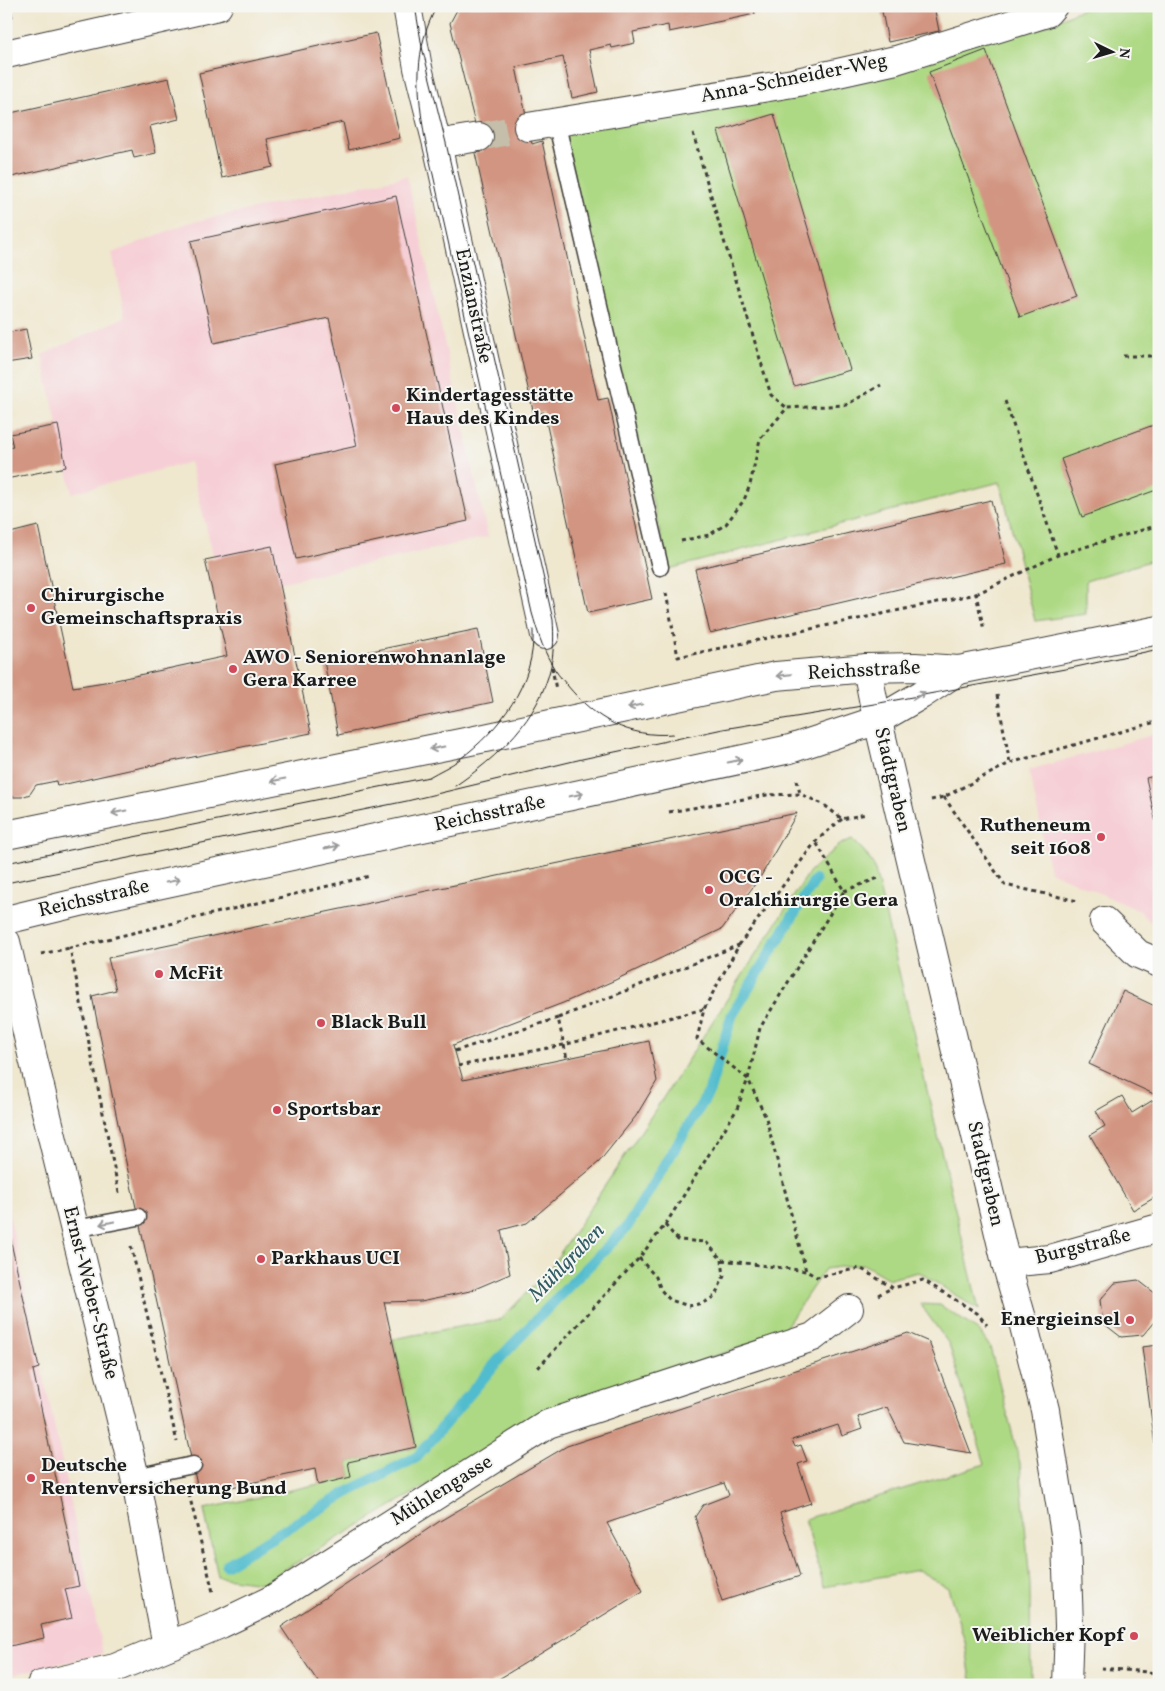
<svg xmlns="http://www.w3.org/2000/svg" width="1165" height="1691" font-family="Vollkorn,serif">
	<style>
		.built { fill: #f6cfd6 }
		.green { fill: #aed984; stroke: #657a50 }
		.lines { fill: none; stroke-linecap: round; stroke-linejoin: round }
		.stream { stroke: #51bccd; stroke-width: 11 }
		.building { fill: #d29581 }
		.street-tunnel { stroke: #c5beaa; stroke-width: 28; stroke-dasharray: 28 14; stroke-linecap: butt }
		.lane-casing { stroke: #3c3a37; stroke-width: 19 }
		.street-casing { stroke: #3c3a37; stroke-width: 30 }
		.secondary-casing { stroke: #3c3a37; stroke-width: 30 }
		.path { stroke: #3c3a37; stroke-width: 3; stroke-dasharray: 4 4; stroke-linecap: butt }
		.lane { stroke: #fff; stroke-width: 16 }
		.street { stroke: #fff; stroke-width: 28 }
		.secondary { stroke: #fff; stroke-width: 28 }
		.tram { stroke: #1c1c1c; stroke-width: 1 }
		.oneway { stroke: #999 }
		.poi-dot { fill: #d1495b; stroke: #f6f6f2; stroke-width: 2 }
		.labels { text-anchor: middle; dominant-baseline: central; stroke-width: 4; stroke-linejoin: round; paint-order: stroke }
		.street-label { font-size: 20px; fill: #1c1c1c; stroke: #f6f6f2 }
		.poi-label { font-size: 20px; font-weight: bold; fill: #1c1c1c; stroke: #f6f6f2; text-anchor: start }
		.water-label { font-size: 21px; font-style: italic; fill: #315c63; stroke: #f6f6f2 }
	</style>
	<rect width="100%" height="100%" fill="#f6f6f2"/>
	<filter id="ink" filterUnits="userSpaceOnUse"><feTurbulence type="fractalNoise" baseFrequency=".02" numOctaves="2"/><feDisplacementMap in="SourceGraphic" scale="10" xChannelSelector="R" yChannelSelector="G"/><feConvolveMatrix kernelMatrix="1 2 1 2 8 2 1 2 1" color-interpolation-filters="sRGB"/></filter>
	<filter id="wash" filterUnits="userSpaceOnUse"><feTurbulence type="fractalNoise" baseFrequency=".0096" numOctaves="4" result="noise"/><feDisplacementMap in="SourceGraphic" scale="20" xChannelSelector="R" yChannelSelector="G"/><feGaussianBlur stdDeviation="1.12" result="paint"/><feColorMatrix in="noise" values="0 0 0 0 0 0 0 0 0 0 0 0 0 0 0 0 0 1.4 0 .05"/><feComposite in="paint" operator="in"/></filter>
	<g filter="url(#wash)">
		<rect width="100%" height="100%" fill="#efe7ce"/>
		<g class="built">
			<path d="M407 176 488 537 279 583 272 546 214 558 190 462 72 493 42 355 125 317 112 253 188 223Z"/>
			<path d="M1159 733V931L1140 911 1050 871 1029 770Z"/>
			<path d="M6 1199 103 1654 6 1676Z"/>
		</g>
		<g class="green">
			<path d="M1089 6H1159V558L1086 581V614L1035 621 1000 482 669 569 560 125 1035 30Z"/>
			<path d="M852 839 864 851 874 866 979 1310 919 1272 889 1279 863 1264 825 1269 781 1334 555 1409 262 1583 218 1577 204 1509 351 1477 348 1462 416 1447 393 1339 501 1319 549 1270 667 1092 810 871 839 845Z"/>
			<path d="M920 1304 940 1305 979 1331 990 1347 1020 1463 1030 1585 1031 1683 971 1680 965 1642 948 1588 918 1570 824 1587 805 1519 985 1464 949 1344Z"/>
		</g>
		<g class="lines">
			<path class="stream" d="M226 1565 348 1492 417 1457 501 1357 560 1295 627 1227 709 1092 732 1015 815 880"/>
		</g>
		<g id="blocks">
			<g class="building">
				<path d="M6 6H10L13 17 6 19Z"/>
				<path d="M465 6H753L755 14 669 32 668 25 633 32 635 43 612 48 611 45 589 50 598 92 572 98 563 57 516 67 532 144 542 141 598 400 608 398 652 599 588 613 544 412 534 415 475 153 482 152 450 23 458 8Z"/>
				<path d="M902 6H934L939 31 888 42 882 11Z"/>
				<path d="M376 33 400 138 349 150 343 122 267 139 273 167 222 178 199 73Z"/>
				<path d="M986 50 1077 296 1020 317 929 72Z"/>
				<path d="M169 78 179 119 150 126 156 153 134 158 132 150 7 178 6 114Z"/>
				<path d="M774 114 850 370 794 386 718 131Z"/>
				<path d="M396 196 468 521 296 559 275 464 357 446 329 318 214 343 191 241Z"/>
				<path d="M26 329 32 359 6 363V333Z"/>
				<path d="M1159 423V489L1082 517 1061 459Z"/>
				<path d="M58 425 66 467 6 479V448L13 447 10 434Z"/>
				<path d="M991 500 1006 564 710 633 695 569Z"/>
				<path d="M38 526 73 687 111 681 227 656 205 560 272 546 311 733 129 770 57 786 56 781 36 785 30 794 22 797H11L6 795V534Z"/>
				<path d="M478 629 493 702 338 735 324 661Z"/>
				<path d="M1159 775V832H1158L1146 778Z"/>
				<path d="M797 813 761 876 722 929 613 981 563 1003 453 1045 463 1080 649 1041 657 1081 636 1116 599 1162 527 1223 501 1230 510 1274 470 1291 421 1301 384 1302 416 1447 348 1462 351 1477 318 1485 315 1469 199 1494 124 1153 92 996 116 990 108 958Z"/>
				<path d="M1123 991 1159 1008 1158 1096 1089 1064Z"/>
				<path d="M1122 1096 1132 1113 1153 1100 1159 1109V1195L1133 1210 1090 1135 1105 1126 1096 1111Z"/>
				<path d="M6 1238H10L39 1368 33 1370 79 1586 65 1589 72 1618 41 1625 44 1638 6 1647Z"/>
				<path d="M1138 1280 1156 1294 1158 1317 1143 1335 1121 1337 1103 1323 1100 1300 1115 1283Z"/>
				<path d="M908 1333 929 1342 971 1453 904 1442 887 1407 858 1417 862 1429 842 1436 838 1425 792 1440 795 1447 801 1445 807 1461 798 1464 811 1503 780 1513 800 1576 722 1601 695 1517 703 1505 729 1495 724 1483 607 1523 643 1591 489 1685H320L281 1627 440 1521 567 1446Z"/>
				<path d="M1159 1345V1467L1158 1468 1142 1347Z"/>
			</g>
		</g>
	</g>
	<g filter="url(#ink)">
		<use href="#blocks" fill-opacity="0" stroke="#3c3a37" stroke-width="1"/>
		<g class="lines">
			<path class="street-tunnel" d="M479 137 528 127"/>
			<g class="lane-casing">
				<g id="lane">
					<path d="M556 121 660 567"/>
					<path d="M75 1229 138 1217"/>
					<path d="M135 1477 193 1465"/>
				</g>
			</g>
			<g class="street-casing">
				<g id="street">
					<path d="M407 6 418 68 437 144 545 635"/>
					<path d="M6 54 218 6"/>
					<path d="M528 127 793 83 896 60 1047 13 1053 6"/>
					<path d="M437 144 479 137"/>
					<path d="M1104 921 1138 954 1159 963"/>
					<path d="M6 942 32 1054 135 1477 167 1646"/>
					<path d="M1006 1263 1050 1259 1159 1228"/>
					<path d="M41 1685 115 1668 221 1624 273 1599 548 1424 813 1337 849 1309"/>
				</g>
			</g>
			<g class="secondary-casing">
				<g id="secondary">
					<path d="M867 668 874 704 1006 1263 1023 1322 1045 1410 1066 1540 1069 1626 1067 1685"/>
					<path d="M6 835 485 738 776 676 867 668 915 667 959 670 1159 630"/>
					<path d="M6 920 101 897 790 749 878 720 921 695 959 670"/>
				</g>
			</g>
			<g class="path">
				<path d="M693 133 722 234 771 395 787 408"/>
				<path d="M1123 356H1159"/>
				<path d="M1005 401 1058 555"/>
				<path d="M681 541 709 535 726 524 744 500 750 485 760 439 787 408 846 405 881 385"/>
				<path d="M666 593 678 657 976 594 984 630"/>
				<path d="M976 594 1058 555 1159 525"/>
				<path d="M552 667 556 690"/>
				<path d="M997 695 1010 763"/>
				<path d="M797 780 800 794"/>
				<path d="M944 797 1005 885 1078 901"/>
				<path d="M931 800 944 797 1010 763 1159 721"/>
				<path d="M669 812 767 795 800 794 823 804 842 819 866 814"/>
				<path d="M842 819 816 841 739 945 704 1009 697 1039 748 1079 766 1118 806 1271 817 1277 860 1268 893 1288 923 1280 977 1313 987 1325"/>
				<path d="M844 891 881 877"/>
				<path d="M41 954 70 948"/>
				<path d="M558 1018 739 945"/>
				<path d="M455 1051 558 1018 567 1059"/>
				<path d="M458 1066 563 1045 704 1009"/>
				<path d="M119 1193 70 948 370 876"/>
				<path d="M665 1225 678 1240 706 1242 722 1260 806 1271"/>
				<path d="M131 1246 177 1442"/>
				<path d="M639 1258 656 1277 661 1290 670 1300 689 1306 703 1303 715 1296 724 1276 722 1260"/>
				<path d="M878 1295 892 1288"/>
				<path d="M538 1368 639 1258 665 1225 679 1203 737 1109 748 1079 760 1028 844 891 816 842"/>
				<path d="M189 1494 213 1592"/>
				<path d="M1101 1668 1159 1673"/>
			</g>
			<use href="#lane" class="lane"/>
			<use href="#street" class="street"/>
			<use href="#secondary" class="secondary"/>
			<g class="tram">
				<path d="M415 6 422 47 446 143 553 620C554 635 554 650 551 666 539 719 499 756 455 786"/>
				<path d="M437 6C413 49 417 92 425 139L532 613C537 630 542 647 551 663 555 671 561 678 567 685 595 719 628 738 673 734"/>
				<path d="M6 863 429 777C439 771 451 766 460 759 499 730 536 683 533 630"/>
				<path d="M6 883 407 801 582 759 723 729 874 704 1076 667 1159 649"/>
			</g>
		</g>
		<defs><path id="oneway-shaft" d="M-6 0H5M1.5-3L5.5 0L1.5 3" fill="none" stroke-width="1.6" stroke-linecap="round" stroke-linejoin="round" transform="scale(1.25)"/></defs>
		<g class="oneway">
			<use href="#oneway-shaft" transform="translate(784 675) rotate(174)"/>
			<use href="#oneway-shaft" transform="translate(919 696) rotate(-32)"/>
			<use href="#oneway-shaft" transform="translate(635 706) rotate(167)"/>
			<use href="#oneway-shaft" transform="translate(437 748) rotate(169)"/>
			<use href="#oneway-shaft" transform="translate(735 761) rotate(-12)"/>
			<use href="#oneway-shaft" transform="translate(278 780) rotate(169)"/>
			<use href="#oneway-shaft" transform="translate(576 795) rotate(-12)"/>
			<use href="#oneway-shaft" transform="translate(119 812) rotate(169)"/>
			<use href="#oneway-shaft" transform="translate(332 847) rotate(-12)"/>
			<use href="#oneway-shaft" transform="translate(173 881) rotate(-12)"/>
			<use href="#oneway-shaft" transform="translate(107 1223) rotate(168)"/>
		</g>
	</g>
	<g class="poi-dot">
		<circle cx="396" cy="408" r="5"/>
		<circle cx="31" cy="608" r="5"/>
		<circle cx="233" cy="669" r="5"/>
		<circle cx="1101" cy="837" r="5"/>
		<circle cx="709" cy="890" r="5"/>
		<circle cx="159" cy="974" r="5"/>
		<circle cx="321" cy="1023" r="5"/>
		<circle cx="277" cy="1110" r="5"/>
		<circle cx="261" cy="1259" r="5"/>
		<circle cx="1130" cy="1320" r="5"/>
		<circle cx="31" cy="1478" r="5"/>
		<circle cx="1134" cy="1636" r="5"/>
	</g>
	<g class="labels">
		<g class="street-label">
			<text transform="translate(794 79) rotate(-11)">Anna-Schneider-Weg</text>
			<text transform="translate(473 306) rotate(78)">Enzianstraße</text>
			<text transform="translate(864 671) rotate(-3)">Reichsstraße</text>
			<text transform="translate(892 780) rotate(77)">Stadtgraben</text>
			<text transform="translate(490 814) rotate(-12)">Reichsstraße</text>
			<text transform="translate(94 899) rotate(-13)">Reichsstraße</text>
			<text transform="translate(985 1174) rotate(77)">Stadtgraben</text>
			<text transform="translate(1083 1247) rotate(-14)">Burgstraße</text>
			<text transform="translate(90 1293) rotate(76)">Ernst-Weber-Straße</text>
			<text transform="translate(442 1491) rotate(-32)">Mühlengasse</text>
		</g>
		<g class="poi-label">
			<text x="406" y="396">Kindertagesstätte<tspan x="406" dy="23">Haus des Kindes</tspan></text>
			<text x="41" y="596">Chirurgische<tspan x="41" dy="23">Gemeinschaftspraxis</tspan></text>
			<text x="243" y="658">AWO - Seniorenwohnanlage<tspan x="243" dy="23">Gera Karree</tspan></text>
			<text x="1091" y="826" text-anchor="end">Rutheneum<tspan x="1091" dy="23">seit 1608</tspan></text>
			<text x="719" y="878">OCG -<tspan x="719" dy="23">Oralchirurgie Gera</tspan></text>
			<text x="169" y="974">McFit</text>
			<text x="331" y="1023">Black Bull</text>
			<text x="287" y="1110">Sportsbar</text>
			<text x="271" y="1259">Parkhaus UCI</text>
			<text x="1120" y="1320" text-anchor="end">Energieinsel</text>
			<text x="41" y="1466">Deutsche<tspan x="41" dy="23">Rentenversicherung Bund</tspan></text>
			<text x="1124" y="1636" text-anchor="end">Weiblicher Kopf</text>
		</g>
		<g class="water-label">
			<text transform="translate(567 1263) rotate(-46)">Mühlgraben</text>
		</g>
	</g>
	<rect width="1165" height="1691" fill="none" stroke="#f6f6f2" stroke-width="25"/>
	<g transform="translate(1112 52) rotate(95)" stroke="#f6f6f2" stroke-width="4" paint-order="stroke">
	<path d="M0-4L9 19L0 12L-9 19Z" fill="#1c1c1c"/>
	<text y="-8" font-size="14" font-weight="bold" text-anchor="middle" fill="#1c1c1c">N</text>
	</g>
</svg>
